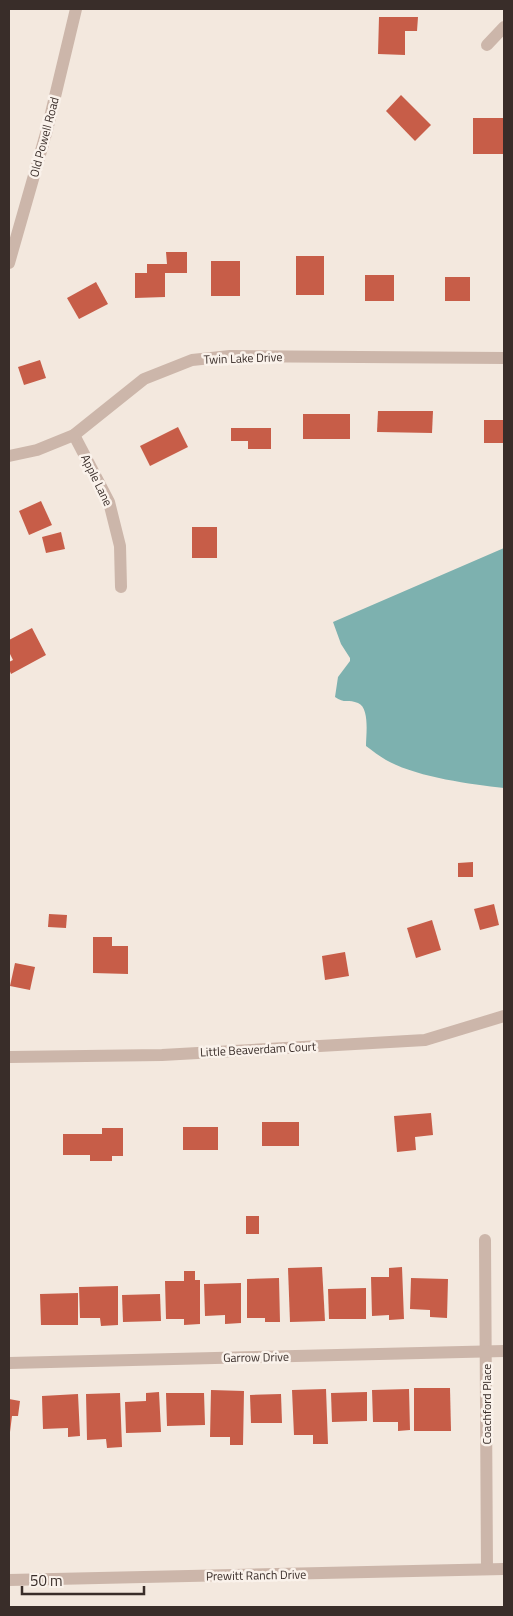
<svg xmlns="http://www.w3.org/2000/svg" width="513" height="1616" font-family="'Titillium Web',sans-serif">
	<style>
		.water { fill: #7db1af }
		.building { fill: #c75d48 }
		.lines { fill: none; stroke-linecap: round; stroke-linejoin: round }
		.street { stroke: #ccb6aa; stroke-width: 12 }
		.labels { text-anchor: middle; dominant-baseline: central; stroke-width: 5; stroke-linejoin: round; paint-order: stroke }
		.street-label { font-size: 12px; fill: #392d29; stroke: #faf2eb }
	</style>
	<rect width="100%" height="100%" fill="#f3e8de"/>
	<path class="water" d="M504 548V788C469 784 416 777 386 760 379 756 373 751 366 746 366 735 370 708 358 703 349 699 344 704 335 697L338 677 350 661V658L341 644 333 622Z"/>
	<g class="building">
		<path d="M379 17H418L417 31H405V55L378 54Z"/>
		<path d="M401 95 431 125 415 141 386 111Z"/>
		<rect x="473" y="118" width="31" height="36"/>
		<path d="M166 252H187V273H165V297L135 298V273H147V264H167Z"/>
		<rect x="296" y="256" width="28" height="39"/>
		<rect x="211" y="261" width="29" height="35"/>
		<rect x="365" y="275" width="29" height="26"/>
		<rect x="445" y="277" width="25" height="24"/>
		<path d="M96 282 108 304 79 319 67 298Z"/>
		<path d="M40 360 46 378 24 385 18 367Z"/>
		<path d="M378 411H433L432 433 377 432Z"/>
		<rect x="303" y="414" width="47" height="25"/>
		<rect x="484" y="420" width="20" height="23"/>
		<path d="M178 427 188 447 150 466 140 446Z"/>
		<path d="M231 428H271V449H248V441H231Z"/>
		<path d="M41 501 52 525 29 535 19 511Z"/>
		<rect x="192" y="527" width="25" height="31"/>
		<path d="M61 532 65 549 46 553 42 537Z"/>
		<path d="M32 628 46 655 11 674 9 669V662L13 660 9 652V640Z"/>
		<path d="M473 862V877H458V863Z"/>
		<path d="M494 904 499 925 480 930 474 909Z"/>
		<path d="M49 914 67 915 66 928 48 927Z"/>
		<path d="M432 920 441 950 416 958 407 928Z"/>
		<path d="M93 937H112V946H128V974L93 973Z"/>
		<path d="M345 952 349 976 325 980 322 956Z"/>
		<path d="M15 963 35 967 30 990 10 986Z"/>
		<path d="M431 1113 433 1135 415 1137 416 1150 397 1152 394 1116Z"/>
		<rect x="262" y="1122" width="37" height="24"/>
		<rect x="183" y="1127" width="35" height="23"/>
		<path d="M102 1128H123V1156H112V1161H90V1155H63V1134H102Z"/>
		<rect x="246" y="1216" width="13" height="18"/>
		<path d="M322 1267 325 1321 290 1322 288 1268Z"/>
		<path d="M402 1267 404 1319 389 1320V1315L372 1316 371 1277H389V1268Z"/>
		<path d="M184 1271H195V1280H200V1324L184 1325V1319H166L165 1281H184Z"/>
		<path d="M279 1278 280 1322H265V1318H247V1279Z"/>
		<path d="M411 1278 448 1279 447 1318 430 1317V1310L410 1309Z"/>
		<path d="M241 1283V1323L225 1324V1315L205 1316 204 1284Z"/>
		<path d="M118 1286V1325L101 1326 100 1318H80L79 1287Z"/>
		<path d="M366 1288V1319H329L328 1289Z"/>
		<path d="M78 1293V1325H41L40 1294Z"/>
		<path d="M160 1294 161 1321 123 1322 122 1295Z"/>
		<path d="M414 1388H450L451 1431H414Z"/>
		<path d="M326 1389 328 1444H313V1435H294L292 1390Z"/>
		<path d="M409 1389 410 1430 398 1431V1422H373L372 1390Z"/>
		<path d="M211 1390 244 1391 243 1445H230V1437H210Z"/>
		<path d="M159 1392 161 1432 126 1433 125 1402 146 1401V1393Z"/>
		<path d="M367 1392V1421L332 1422 331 1393Z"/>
		<path d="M120 1393 122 1447 107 1448 106 1439 87 1440 86 1394Z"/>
		<path d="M166 1393H204L205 1425 167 1426Z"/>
		<path d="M78 1394 80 1436 68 1437V1428L43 1429 42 1396Z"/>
		<path d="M281 1394 282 1423H251L250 1395Z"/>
		<path d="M9 1399 20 1401 18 1416H12L10 1432Z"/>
	</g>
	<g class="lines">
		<g class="street">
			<path d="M487 45 504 27"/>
			<path d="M9 263 47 130 76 9"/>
			<path d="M74 435 109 502 120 546 121 587"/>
			<path d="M9 456 37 450 74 435 144 379 192 360 230 356 504 358"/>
			<path d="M9 1057 162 1055 425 1040 504 1016"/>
			<path d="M485 1240 487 1569"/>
			<path d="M9 1363 504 1351"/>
			<path d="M9 1580 504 1569"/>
		</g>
	</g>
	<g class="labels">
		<g class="street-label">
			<text transform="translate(44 137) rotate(-75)">Old Powell Road</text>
			<text transform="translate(243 358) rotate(-2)">Twin Lake Drive</text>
			<text transform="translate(97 480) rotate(64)">Apple Lane</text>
			<text transform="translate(258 1049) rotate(-3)">Little Beaverdam Court</text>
			<text transform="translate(256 1357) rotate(-1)">Garrow Drive</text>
			<text transform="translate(486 1404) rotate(-90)">Coachford Place</text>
			<text transform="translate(256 1575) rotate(-1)">Prewitt Ranch Drive</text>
		</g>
	</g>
	<rect width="513" height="1616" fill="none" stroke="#392d29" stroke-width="20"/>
	<path d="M22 1586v8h122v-8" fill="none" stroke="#392d29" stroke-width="2.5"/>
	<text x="30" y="1586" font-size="15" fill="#392d29" stroke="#faf2eb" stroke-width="4" paint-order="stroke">50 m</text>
</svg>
